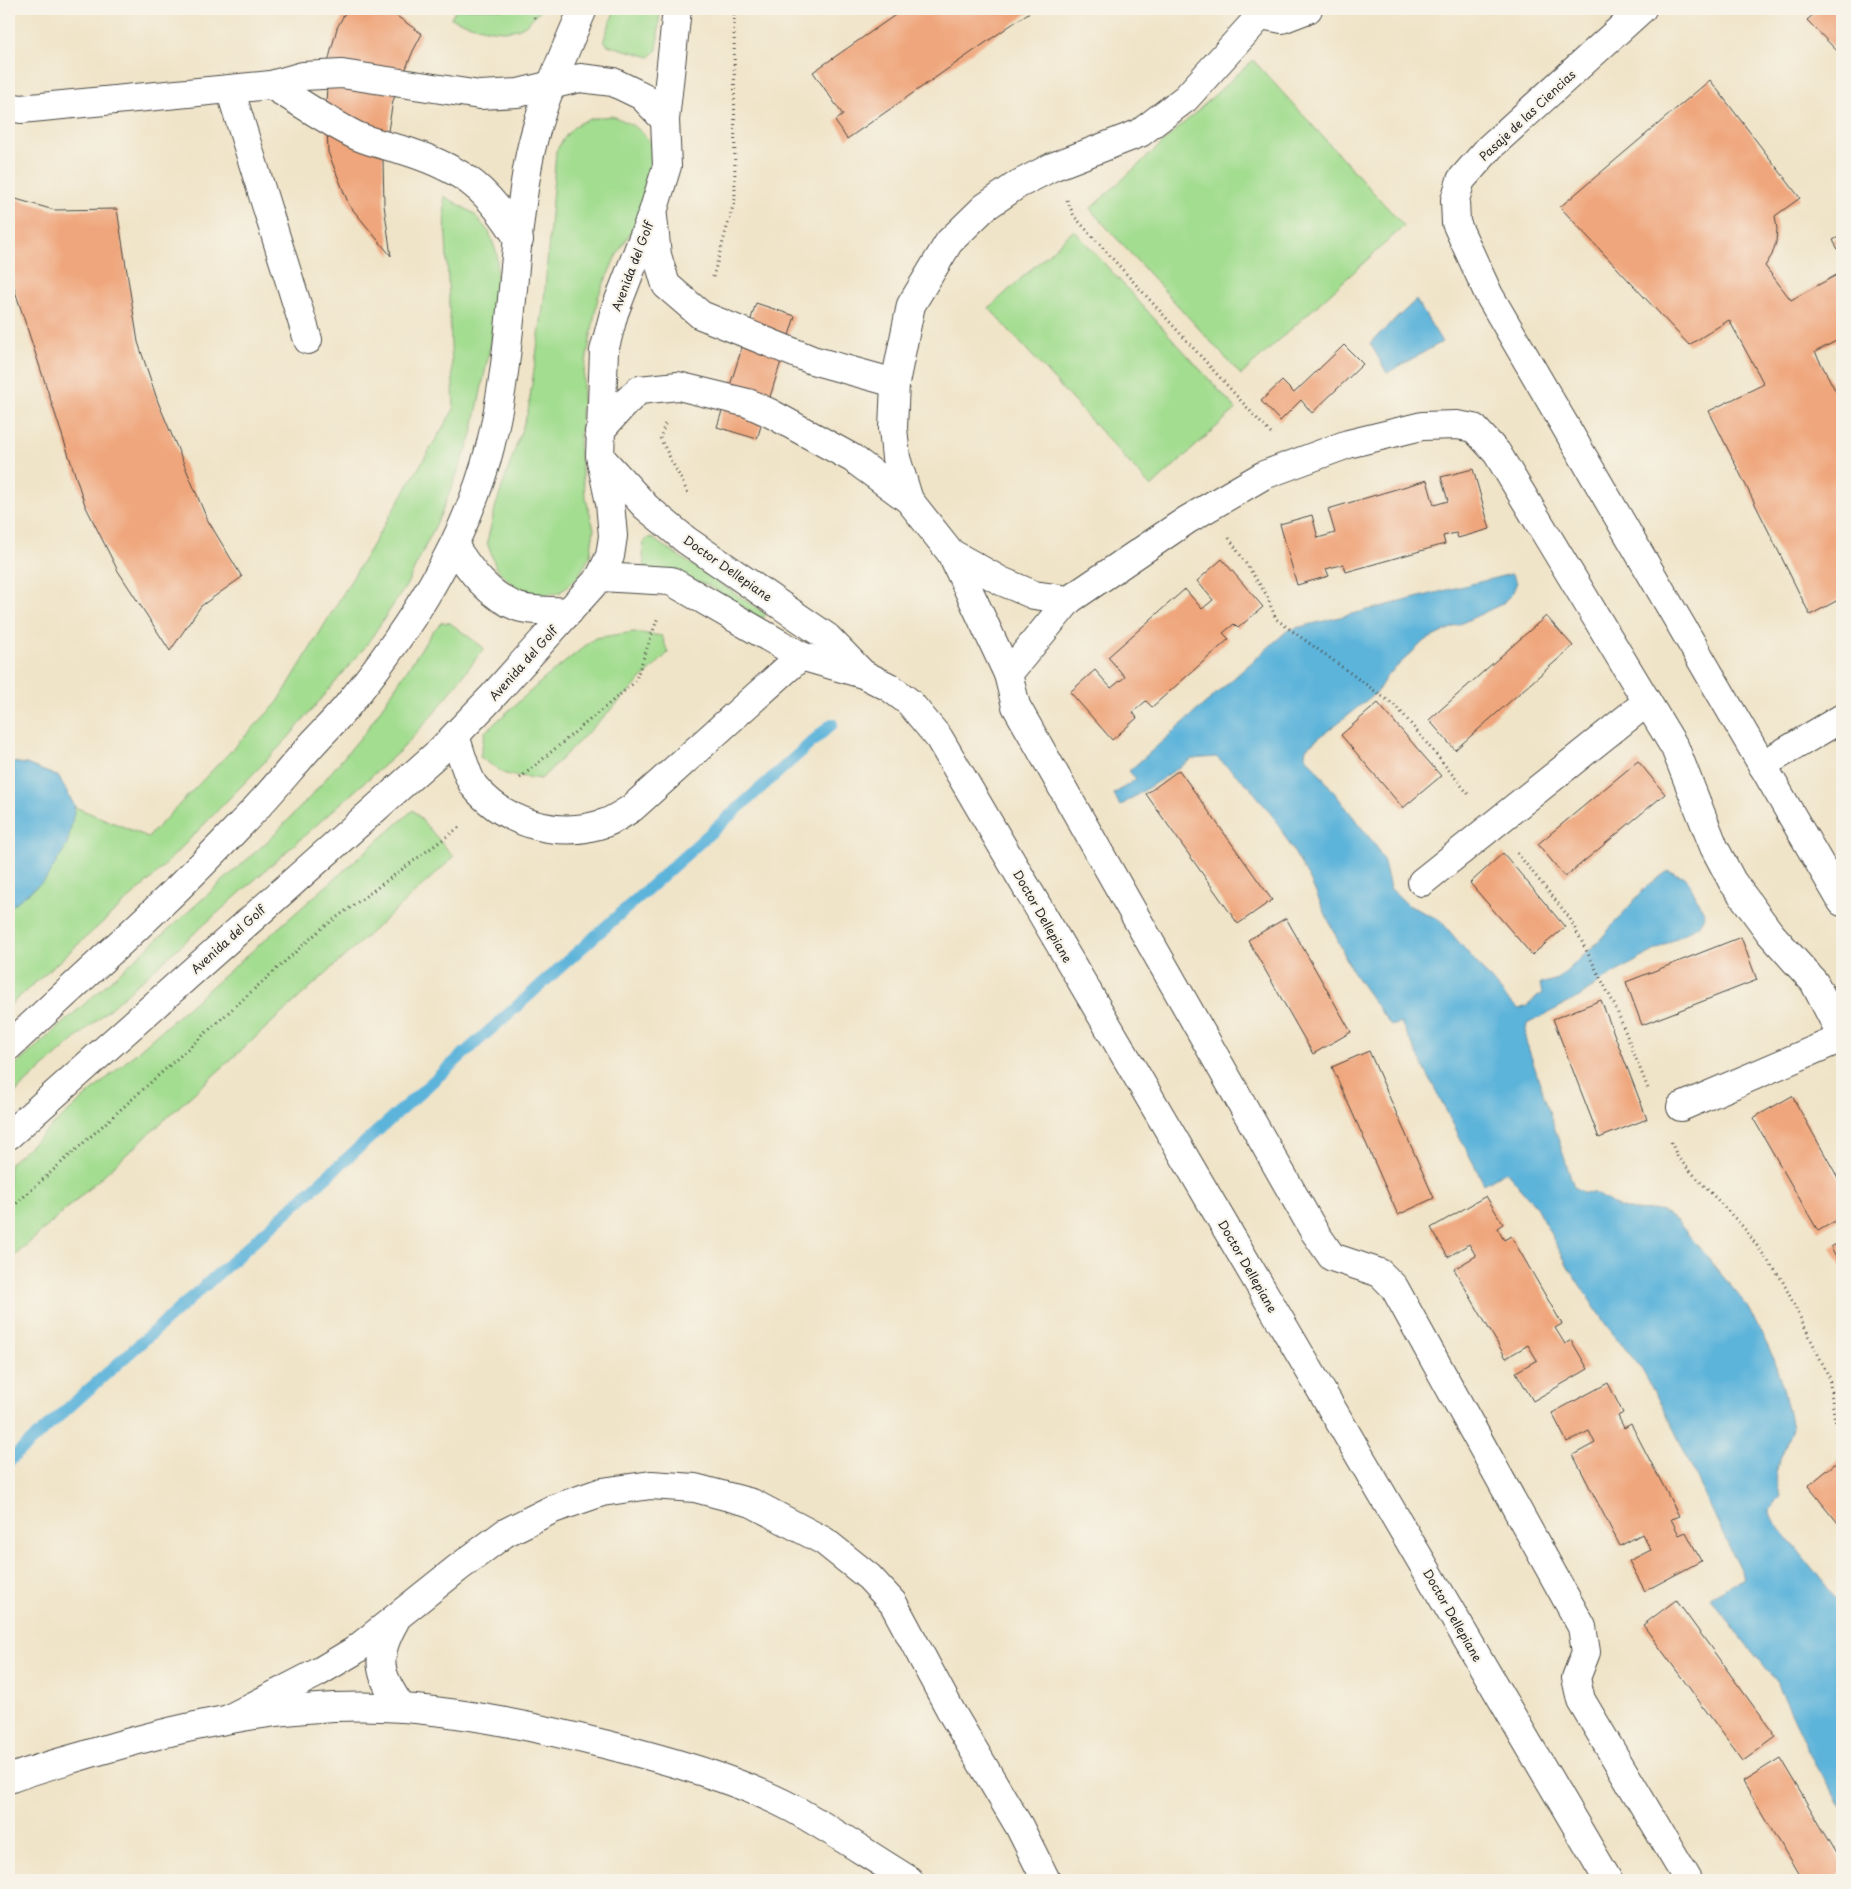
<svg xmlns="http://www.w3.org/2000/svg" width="1851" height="1889" font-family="'Playpen Sans',sans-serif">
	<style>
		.green { fill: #a3dd90; stroke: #67845e }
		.water { fill: #5db4da; stroke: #447082 }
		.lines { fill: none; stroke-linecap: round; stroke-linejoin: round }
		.stream { stroke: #5db4da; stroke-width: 12 }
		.building { fill: #efa67c }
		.minor-casing { stroke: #494743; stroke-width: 30 }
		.path { stroke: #494743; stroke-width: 3; stroke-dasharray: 1 4; stroke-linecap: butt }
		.minor { stroke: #fff; stroke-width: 28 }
		.labels { text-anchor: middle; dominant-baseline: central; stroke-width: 4.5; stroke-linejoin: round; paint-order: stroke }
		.street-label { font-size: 12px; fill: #2b2b2b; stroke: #f7f3e8 }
	</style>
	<rect width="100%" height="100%" fill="#f7f3e8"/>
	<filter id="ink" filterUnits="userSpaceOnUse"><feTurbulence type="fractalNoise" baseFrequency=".02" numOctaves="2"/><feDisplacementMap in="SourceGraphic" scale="10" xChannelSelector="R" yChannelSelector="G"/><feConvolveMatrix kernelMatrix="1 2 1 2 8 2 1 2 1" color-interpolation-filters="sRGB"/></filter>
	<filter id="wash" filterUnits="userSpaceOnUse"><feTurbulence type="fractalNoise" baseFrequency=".0096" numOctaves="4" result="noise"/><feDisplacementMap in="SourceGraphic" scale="20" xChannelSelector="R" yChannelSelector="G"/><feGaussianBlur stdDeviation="1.12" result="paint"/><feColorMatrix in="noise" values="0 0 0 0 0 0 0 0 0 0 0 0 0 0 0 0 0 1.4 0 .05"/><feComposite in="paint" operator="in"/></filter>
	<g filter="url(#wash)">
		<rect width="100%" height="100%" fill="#f0e4c8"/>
		<g class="green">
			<path d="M456 9H541C534 17 527 26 517 29 497 35 469 25 451 18Z"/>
			<path d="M615 9H660L657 50 650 57 607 45 604 39Z"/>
			<path d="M1253 60 1404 226 1241 375 1090 209Z"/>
			<path d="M612 116C636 125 645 132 658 154L643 212 615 258 598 297 584 373 579 449 585 495 594 529 590 556 578 577 559 593 537 595 516 588 496 568 487 542 496 505 528 411 544 301 556 151C573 123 579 119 612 116Z"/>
			<path d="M444 196 473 213 489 232 497 254V289L491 343 471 438 441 514 406 586 365 647 288 738 150 880 9 1006V762L26 764 59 777 75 807 148 837 278 702 454 409Z"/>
			<path d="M1074 230 1236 409 1151 487 989 308Z"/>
			<path d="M650 537 766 614 763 619 709 586 685 577 645 568 643 554 644 541Z"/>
			<path d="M442 622 450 623 484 648 436 711 402 749 9 1098V1071L269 840 311 796 366 731 433 631Z"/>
			<path d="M634 632 662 636 668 653 541 779 505 774 480 757 485 732 544 679 595 638Z"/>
			<path d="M413 810 454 857 9 1261V1164Z"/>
		</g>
		<g class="water">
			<path d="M1416 300 1442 342 1387 373 1370 343Z"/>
			<path d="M1511 574 1517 582 1512 594 1502 604 1424 641 1386 677 1377 692 1306 748 1305 755 1376 846 1384 862 1390 888 1408 905 1440 920 1509 1001 1519 1009 1527 1006 1542 993 1540 984 1558 979 1598 942 1646 887 1668 871 1686 877 1705 915 1698 926 1604 979 1581 996 1527 1024 1525 1038 1574 1187 1583 1192 1595 1193 1618 1207 1634 1211 1659 1210 1677 1221 1749 1308 1772 1355 1783 1388 1792 1428 1775 1473 1780 1496 1770 1510 1774 1520 1842 1606V1809L1815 1763 1777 1683 1709 1597 1744 1578 1669 1419 1641 1368 1606 1325 1569 1268 1535 1205 1506 1171 1484 1184 1401 1023 1391 1026 1352 971 1310 880 1275 819 1249 786 1216 757 1192 759 1120 806 1114 794 1136 779 1129 771 1288 630Z"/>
			<path d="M9 762 26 764 59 777 75 807 67 845 46 879 9 908Z"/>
		</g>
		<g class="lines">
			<path class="stream" d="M9 1461 832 724"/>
		</g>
		<g id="blocks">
			<g class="building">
				<path d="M347 9H387L422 34 413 51 393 101 383 160 384 205 391 256 349 205 328 152 326 102 329 58 337 28Z"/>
				<path d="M904 9H1034L847 139 835 121 843 115 813 72Z"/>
				<path d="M1820 9H1842V56L1807 20Z"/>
				<path d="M1710 80 1800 198 1775 216 1777 229 1776 242 1772 255 1765 266 1791 300 1842 272V338L1815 352 1842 403V598L1810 615 1709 411 1764 384 1729 320 1689 345 1560 207Z"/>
				<path d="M9 197 54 210 117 209 138 342 158 402 207 519 242 577 201 606 170 651 118 571 85 505 14 288 9 257Z"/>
				<path d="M1842 235V257L1833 240Z"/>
				<path d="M756 303 795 316 757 439 717 427Z"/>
				<path d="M1344 345 1363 364 1312 413 1301 400 1280 421 1261 401 1282 381 1294 393Z"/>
				<path d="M1473 469 1490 529 1458 538 1456 533 1443 536 1445 544 1346 572 1344 564 1326 569 1329 576 1297 585 1280 524 1312 515 1318 538 1335 533 1328 509 1427 480 1434 505 1448 501 1441 477Z"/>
				<path d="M1222 559 1263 607 1238 628 1234 624 1223 633 1229 639 1152 707 1146 701 1133 712 1137 718 1112 740 1070 692 1095 670 1111 688 1125 677 1108 657 1185 589 1202 609 1213 600 1197 581Z"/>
				<path d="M1546 616 1573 646 1455 750 1429 720Z"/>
				<path d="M1378 703 1441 776 1403 808 1341 735Z"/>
				<path d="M1638 761 1665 794 1565 877 1538 844Z"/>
				<path d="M1179 770 1272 900 1238 924 1146 794Z"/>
				<path d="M1503 853 1565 927 1532 955 1470 883Z"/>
				<path d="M1286 918 1351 1032 1313 1054 1248 940Z"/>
				<path d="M1741 937 1757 980 1642 1025 1626 982Z"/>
				<path d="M1601 1000 1647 1119 1599 1138 1553 1019Z"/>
				<path d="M1369 1051 1434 1198 1398 1215 1332 1067Z"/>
				<path d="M1792 1096 1842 1185V1217L1818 1231 1753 1118Z"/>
				<path d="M1486 1196 1503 1224 1497 1228 1504 1240 1511 1236 1562 1324 1555 1328 1565 1344 1571 1340 1588 1369 1533 1401 1516 1372 1537 1360 1528 1345 1506 1358 1454 1269 1476 1256 1469 1244 1448 1257 1431 1228Z"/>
				<path d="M1842 1241V1268L1831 1247Z"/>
				<path d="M1608 1383 1623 1413 1618 1416 1624 1428 1631 1424 1679 1516 1671 1519 1679 1535 1686 1532 1701 1561 1645 1591 1629 1561 1651 1550 1642 1534 1620 1546 1573 1455 1595 1443 1589 1431 1567 1442 1552 1413Z"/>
				<path d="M1842 1458V1528L1808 1486Z"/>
				<path d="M1676 1600 1776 1737 1743 1761 1643 1625Z"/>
				<path d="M1780 1758 1842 1862V1872L1828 1880H1802L1743 1781Z"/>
			</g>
		</g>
	</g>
	<g filter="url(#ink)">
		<use href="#blocks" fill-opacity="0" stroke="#494743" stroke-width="1"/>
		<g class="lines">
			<g class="minor-casing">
				<g id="minor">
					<path d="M1258 9 1261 15 1282 19 1308 9"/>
					<path d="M1642 9 1490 147 1461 180 1455 200 1456 223 1489 295 1842 902"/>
					<path d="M271 85C300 102 328 122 357 136 373 143 392 147 409 152 464 170 489 190 519 240"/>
					<path d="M230 89 308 340"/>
					<path d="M9 107 21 109 271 85 303 76 342 74 480 95 518 93 580 78 613 82 642 96 665 120"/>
					<path d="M653 217 657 255 666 285 701 315 812 360 895 383"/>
					<path d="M599 432 623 405 639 390 678 386 748 403 770 413 852 458 909 500 951 553 1001 581 1034 595 1069 600 1187 520 1264 475 1348 444 1422 426 1457 425 1474 428 1497 453 1675 748 1714 847 1732 881 1770 933 1814 982 1842 1036"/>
					<path d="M601 458 646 507 686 540 827 637 862 673"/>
					<path d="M909 500 896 458 893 428 895 383 911 305 949 242 985 207 1017 185 1052 167 1140 133 1186 98 1261 15"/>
					<path d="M454 545C470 571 489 596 518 607 533 612 553 610 569 612"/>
					<path d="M951 553 1008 674"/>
					<path d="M600 577 671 581 801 656 863 674 889 687 909 702 939 738 1608 1880"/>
					<path d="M1069 600 1008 674 1016 706 1314 1231 1332 1257 1380 1273 1394 1287 1582 1627 1586 1652 1576 1678 1581 1700 1688 1880"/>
					<path d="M455 736C460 749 466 775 474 786 505 824 559 839 605 823 614 820 624 813 632 808L801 656"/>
					<path d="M1762 765 1842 718"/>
					<path d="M1422 882 1647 702"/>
					<path d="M9 1046C87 973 168 902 241 824 264 801 285 775 307 750 320 735 335 721 348 705 409 629 466 543 490 447 514 351 511 250 530 154 541 103 563 56 583 9"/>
					<path d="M1681 1107 1842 1038"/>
					<path d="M9 1135 440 751 491 698 600 577 610 556 613 536 610 503 600 456 604 351 614 313 653 212 667 166 665 120 677 9"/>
					<path d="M395 1621C374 1658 378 1674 402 1708"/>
					<path d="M232 1717 317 1673 354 1651 458 1568 505 1533 553 1509 602 1492 651 1485 695 1488 752 1503 824 1541 869 1577 893 1603 953 1715 1019 1826 1046 1880"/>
					<path d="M9 1779C37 1768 66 1761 95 1752 194 1723 299 1700 403 1708 472 1713 541 1728 608 1745 667 1760 739 1780 792 1808 832 1830 870 1856 909 1880"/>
				</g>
			</g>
			<g class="path">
				<path d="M534 18 539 9"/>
				<path d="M1067 200 1074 216 1271 434"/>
				<path d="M713 277 735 199 734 9"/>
				<path d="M665 424 660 438 688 493"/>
				<path d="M1229 538 1266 594 1276 619 1397 707 1470 796"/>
				<path d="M520 778 635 682 658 617"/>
				<path d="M1517 853 1569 917 1615 1006 1649 1091"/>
				<path d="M1671 1142 1678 1158 1744 1228 1782 1280 1829 1377 1835 1422 1842 1434"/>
				<path d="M9 1210 321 929 461 826"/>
			</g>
			<use href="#minor" class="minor"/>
		</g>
	</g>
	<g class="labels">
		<g class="street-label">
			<text transform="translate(1527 115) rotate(-43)">Pasaje de las Ciencias</text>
			<text transform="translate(632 266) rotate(-69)">Avenida del Golf</text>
			<text transform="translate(728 568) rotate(35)">Doctor Dellepiane</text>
			<text transform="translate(523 663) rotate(-48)">Avenida del Golf</text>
			<text transform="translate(1043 916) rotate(60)">Doctor Dellepiane</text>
			<text transform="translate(228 939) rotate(-42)">Avenida del Golf</text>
			<text transform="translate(1248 1266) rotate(60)">Doctor Dellepiane</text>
			<text transform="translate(1453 1615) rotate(60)">Doctor Dellepiane</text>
		</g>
	</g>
	<rect width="1851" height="1889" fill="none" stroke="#f7f3e8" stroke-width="30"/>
</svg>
